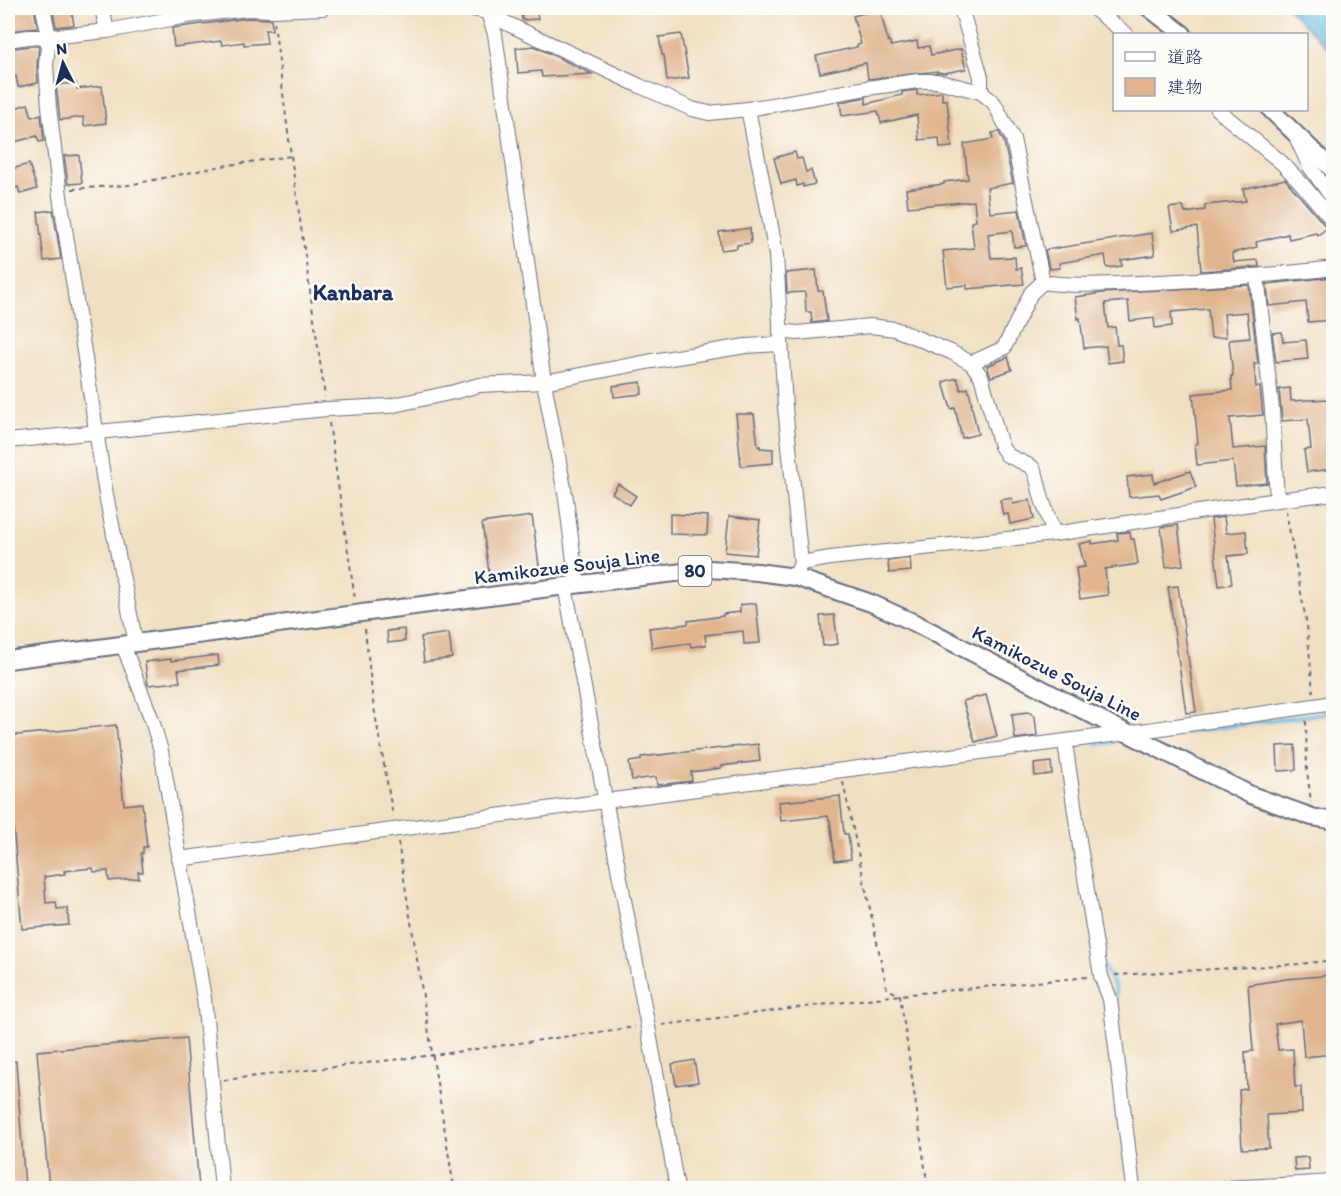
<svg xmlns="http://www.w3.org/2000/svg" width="1341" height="1196" font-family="Itim,'Klee One',sans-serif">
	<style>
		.water { fill: #65bbe2; stroke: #4075a0; stroke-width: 1.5 }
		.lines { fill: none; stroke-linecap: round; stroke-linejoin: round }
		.stream { stroke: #65bbe2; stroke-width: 4 }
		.building { fill: #e0b58e }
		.minor-casing { stroke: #666d81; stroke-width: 16 }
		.major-casing { stroke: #666d81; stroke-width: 20 }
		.path { stroke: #666d81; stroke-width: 2; stroke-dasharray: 4.5 4.5; stroke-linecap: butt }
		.minor { stroke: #fff; stroke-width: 14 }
		.major { stroke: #fff; stroke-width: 16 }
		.labels { text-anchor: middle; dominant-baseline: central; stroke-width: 5; stroke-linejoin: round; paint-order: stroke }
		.shield { fill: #fdfcf7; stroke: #5f6c8c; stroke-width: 1.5 }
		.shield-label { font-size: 18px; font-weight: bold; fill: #1b2f5e }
		.street-label { font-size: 20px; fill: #1b2f5e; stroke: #fdfcf7 }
		.quarter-label { font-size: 22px; font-weight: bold; fill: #1b2f5e; stroke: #fdfcf7 }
	</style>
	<rect width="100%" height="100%" fill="#fdfcf7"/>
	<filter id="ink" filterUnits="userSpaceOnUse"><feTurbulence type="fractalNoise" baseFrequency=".0167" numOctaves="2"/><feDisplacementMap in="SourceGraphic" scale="12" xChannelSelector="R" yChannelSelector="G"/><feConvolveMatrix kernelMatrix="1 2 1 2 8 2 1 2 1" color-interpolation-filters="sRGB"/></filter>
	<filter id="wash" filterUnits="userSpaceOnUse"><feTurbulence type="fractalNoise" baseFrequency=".008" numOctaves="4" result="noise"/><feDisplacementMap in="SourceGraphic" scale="24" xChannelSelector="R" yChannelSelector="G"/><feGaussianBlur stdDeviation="1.35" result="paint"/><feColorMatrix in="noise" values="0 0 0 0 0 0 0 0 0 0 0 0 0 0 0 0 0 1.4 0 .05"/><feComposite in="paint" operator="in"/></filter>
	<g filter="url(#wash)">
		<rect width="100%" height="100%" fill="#f1dfc1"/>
		<path class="water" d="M1288 8H1333V53Z"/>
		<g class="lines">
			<g class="stream">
				<path d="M1164 735 1334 712"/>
				<path d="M1097 744 1114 742"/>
				<path d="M1105 968 1115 987 1116 1000"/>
			</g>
		</g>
		<g id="blocks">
			<g class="building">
				<path d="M8 8H34L38 28 8 31Z"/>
				<path d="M71 8 74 25 56 27 52 9Z"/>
				<path d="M521 8H536L538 19 522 20Z"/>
				<path d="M880 9 888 42H890L891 46 917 41 918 48 929 46 931 55 961 49 966 69 944 73 937 72V71L868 79 866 63 820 73 816 56 857 47V45L861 44 853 16Z"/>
				<path d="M248 18 271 19 272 30H265L267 43 244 45V42L222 45 221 41 174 47 172 28Z"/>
				<path d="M681 34 689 78 667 81 664 55H662L659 37Z"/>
				<path d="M29 46H39L37 65 38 83 18 87 16 76 8 77V49Z"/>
				<path d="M534 46 592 74 542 77 541 71 518 73 516 48Z"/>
				<path d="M76 83 77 89 102 86 106 123 84 126 83 117 60 120 56 85Z"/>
				<path d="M917 90V95L942 92V100H947L952 147 940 148 939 138 919 140 917 115 881 123 878 111 842 116 840 102 866 97V104L902 95V92Z"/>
				<path d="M28 104 32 117 41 114 44 141 39 142 37 136 11 143 9 137H8V110Z"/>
				<path d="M999 132 1004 142 1013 183 987 188 990 213 1019 210 1026 246 1014 247 1012 231 988 234 991 258 1015 257 1016 269 1021 268 1024 284 967 289V285L947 287 943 251 974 248 971 222 976 221 974 201 908 207 906 189 944 184V182L968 179 964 144 993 139 992 133Z"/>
				<path d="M795 152 797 159 802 158 806 172 811 170 815 184 803 187V184L797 186 796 180 781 184 774 158Z"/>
				<path d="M79 155 82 183 68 184 64 156Z"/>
				<path d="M29 164 37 189 20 194 18 187 8 190V170Z"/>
				<path d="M1285 179 1327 228 1318 235 1316 233 1289 239 1288 234 1256 242 1257 247 1232 253 1234 262 1258 260 1259 267 1201 271 1197 227 1173 231 1169 208 1183 206 1185 213 1205 210V205L1246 201 1243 189Z"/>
				<path d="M53 210 61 259 44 261 38 212Z"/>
				<path d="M750 228 751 243 737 245V248L721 250 719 232Z"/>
				<path d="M1152 233 1155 255 1121 260 1122 266 1107 268 1105 255 1059 263 1060 268 1049 269 1045 250Z"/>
				<path d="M816 270 818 291H823L827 321 812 323 811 312H806L805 292 787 293 786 273Z"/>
				<path d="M1333 277 1334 320 1308 322 1306 302 1269 306 1267 284Z"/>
				<path d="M1249 285 1258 364H1254L1256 387H1260L1263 415 1230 418 1233 449 1265 446 1267 483 1236 486 1233 461 1197 465 1195 444 1198 443 1193 394 1232 390 1231 376H1233L1229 340 1250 338 1247 312 1224 314 1226 337 1211 338 1208 309 1171 312 1172 326 1155 328 1154 318 1130 321 1128 301 1105 303 1108 328 1115 327 1117 345H1121L1123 361 1108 363 1106 346 1084 348 1080 318 1078 319 1075 297 1103 293Z"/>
				<path d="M1282 332 1283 342 1306 340 1308 359 1276 362 1272 333Z"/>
				<path d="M1008 357 1012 370 991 377 987 366Z"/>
				<path d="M957 378 961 390 968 388 972 403H971L978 434 962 438 955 408 951 409 943 382Z"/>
				<path d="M641 382 642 394 614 397 613 386Z"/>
				<path d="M1290 388 1291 401 1328 399 1332 433H1334V469L1307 472 1304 450 1311 449 1308 419 1282 421 1279 389Z"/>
				<path d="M736 414H754L758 446H760V448L773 449V463L741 466Z"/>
				<path d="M1190 471 1196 487 1161 499 1159 494 1129 497 1127 477 1153 474 1154 483Z"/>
				<path d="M618 484 636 496 630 505 612 493Z"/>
				<path d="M1012 498 1013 504 1030 500 1034 519 1010 524 1008 514 1003 515 1000 500Z"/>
				<path d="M670 514 708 516 707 535 670 534Z"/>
				<path d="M532 516 540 572 490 579 482 523Z"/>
				<path d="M729 516 760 520 756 555 725 552Z"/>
				<path d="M1224 517 1226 533 1246 531 1248 554 1228 556 1232 584 1219 586 1211 519Z"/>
				<path d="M1178 525 1183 565 1166 567 1161 527Z"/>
				<path d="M1130 532 1131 539H1134L1138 564 1105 569 1108 595 1080 599 1076 568 1085 567 1079 544 1092 541V544L1118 540 1117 533Z"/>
				<path d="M910 558 911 571 889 573 888 561Z"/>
				<path d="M1178 586 1196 712 1186 713 1168 587Z"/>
				<path d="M756 603 760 643 744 644 743 631 705 635 706 645 691 647 690 643 652 648 649 628 688 624V621L723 616V614L740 612V605Z"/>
				<path d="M834 615 838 644 823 646 820 616Z"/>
				<path d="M404 629 405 641 388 643 387 631Z"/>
				<path d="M449 633 452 658 424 662 421 637Z"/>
				<path d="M218 655 219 665 178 670 180 682 148 685 145 662 171 659V661Z"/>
				<path d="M986 695 997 736 975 742 963 701Z"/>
				<path d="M1029 712 1035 717 1037 736 1015 739 1012 714Z"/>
				<path d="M116 725 124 805 142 803 147 847H143V853H141L143 872H138L139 878 109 881 108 871 94 872 93 868 64 871 65 874 44 877 46 903 56 902 57 909 67 908 69 925 22 929 8 765V736Z"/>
				<path d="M758 744 760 761 721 766V768L691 772 692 781 657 785 656 777 632 780 629 762 641 760V757Z"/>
				<path d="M1295 745 1296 770 1278 771 1277 746Z"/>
				<path d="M1051 762 1052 774 1035 776 1034 764Z"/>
				<path d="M840 796 844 834H848L851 859 835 861 830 820H829L828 816 781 821 779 802Z"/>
				<path d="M1334 975V1054L1304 1057 1301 1020 1275 1024 1278 1050 1293 1049 1295 1087H1301L1302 1113 1267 1115 1269 1148 1242 1149 1239 1090 1247 1089 1245 1052 1253 1051 1248 985 1286 979Z"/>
				<path d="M186 1038 199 1188H49L37 1051Z"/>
				<path d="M694 1060 698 1082 676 1085 672 1064Z"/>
				<path d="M16 1061 25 1188H8V1062Z"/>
				<path d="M1308 1157 1309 1170 1295 1171 1294 1158Z"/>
			</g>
		</g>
	</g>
	<g filter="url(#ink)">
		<use href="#blocks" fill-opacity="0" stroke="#666d81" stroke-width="1.5"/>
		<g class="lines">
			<g class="minor-casing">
				<g id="minor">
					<path d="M43 8 49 37 46 65 49 107 60 196 106 495 136 644"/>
					<path d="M102 8 107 31"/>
					<path d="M467 8 487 12 506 23 640 86 692 109 709 113 748 109 867 88 918 81H937L981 92 994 103 1013 139 1043 282C1075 287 1108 284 1140 283 1205 280 1269 276 1334 268"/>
					<path d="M961 8 981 77V92"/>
					<path d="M1093 8 1126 34"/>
					<path d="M487 10 495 34 544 382 566 499 577 585"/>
					<path d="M8 40 28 37H49L107 31 187 16 248 9 273 10 323 8"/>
					<path d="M748 109 767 204 776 255 785 407 801 563"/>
					<path d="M1218 110 1282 163 1302 184 1334 222"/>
					<path d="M1297 139 1310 167 1334 200"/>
					<path d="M1257 276 1272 409 1277 500"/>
					<path d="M780 331 797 333 870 326 895 329 951 352 971 363 981 376 1001 446 1007 455 1032 467 1036 475 1042 499 1054 534"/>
					<path d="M971 363 1004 348 1031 293 1043 282"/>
					<path d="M8 441 327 409 389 406 454 392 479 385 544 382 652 361 746 346 781 344"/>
					<path d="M795 577 801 563 830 558 1054 534 1277 500 1334 493"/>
					<path d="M565 586 648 1027 677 1188"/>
					<path d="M123 645 152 720 161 751 204 998 222 1188"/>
					<path d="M1065 742 1080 847 1101 976 1110 999 1133 1188"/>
					<path d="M179 859 605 801 1127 733 1334 703"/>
					<path d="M1227 1188 1334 1182"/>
				</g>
			</g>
			<g class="major-casing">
				<g id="major">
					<path d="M1149 8 1183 34"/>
					<path d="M1271 110 1334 171"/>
					<path d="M8 660 565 586 709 569 757 572 795 577 871 603 915 623 1127 733 1251 795 1312 817 1334 821"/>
				</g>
			</g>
			<g class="path">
				<path d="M274 22 291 156 325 397"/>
				<path d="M72 189 129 185 222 166 291 156"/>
				<path d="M329 423 355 599"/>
				<path d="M1286 511 1307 626 1313 692"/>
				<path d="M365 629 373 702 393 816"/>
				<path d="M1306 721 1307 771 1311 802"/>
				<path d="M843 782 887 989 900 995 928 1188"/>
				<path d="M398 842 454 1188"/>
				<path d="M1115 975 1299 964 1334 960"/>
				<path d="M662 1025 900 995 1088 977"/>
				<path d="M224 1080 433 1055 635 1027"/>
			</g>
			<use href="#minor" class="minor"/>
			<use href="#major" class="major"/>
		</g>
	</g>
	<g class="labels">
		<rect class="shield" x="678.5" y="556" width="33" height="30" rx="4.5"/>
		<g class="shield-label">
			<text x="695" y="571">80</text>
		</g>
		<g class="street-label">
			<text transform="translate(567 566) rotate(-7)">Kamikozue Souja Line</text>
			<text transform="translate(1057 673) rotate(27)">Kamikozue Souja Line</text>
		</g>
		<g class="quarter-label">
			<text x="353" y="292">Kanbara</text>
		</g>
	</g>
	<rect width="1341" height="1196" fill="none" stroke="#fdfcf7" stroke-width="30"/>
	<rect x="1113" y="33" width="195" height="78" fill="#fdfcf7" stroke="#a3aaba" stroke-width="1.5"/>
	<rect x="1125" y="52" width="30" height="9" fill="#ffffff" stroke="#a3aaba" stroke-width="1.5"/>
	<text x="1167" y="63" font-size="18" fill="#1b2f5e">道路</text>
	<rect x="1125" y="78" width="30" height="18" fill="#e0b58e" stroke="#a3aaba" stroke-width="1.5"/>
	<text x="1167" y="93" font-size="18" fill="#1b2f5e">建物</text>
	<g transform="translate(63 63) rotate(354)" stroke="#fdfcf7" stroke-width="4.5" paint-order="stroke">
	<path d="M0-4.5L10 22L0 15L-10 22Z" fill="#1b2f5e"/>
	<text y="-9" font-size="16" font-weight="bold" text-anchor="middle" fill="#1b2f5e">N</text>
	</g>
</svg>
